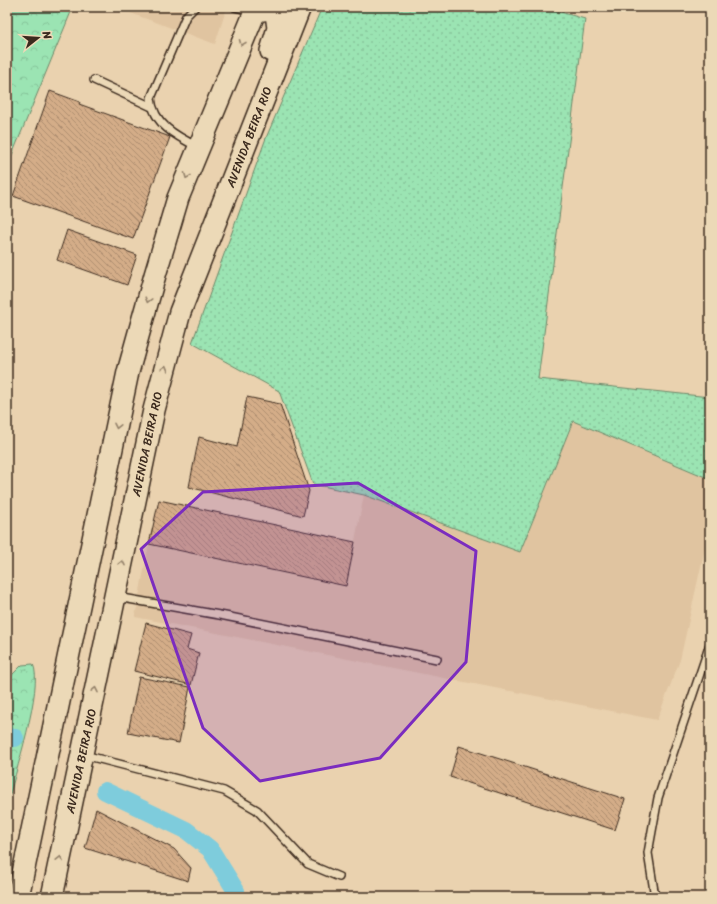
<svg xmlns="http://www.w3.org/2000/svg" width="717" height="904" font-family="Sriracha,sans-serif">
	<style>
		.built { fill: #e0c4a0 }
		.grass { fill: url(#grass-dots); stroke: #6b8768 }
		.forest { fill: url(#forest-crowns); stroke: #6b8768 }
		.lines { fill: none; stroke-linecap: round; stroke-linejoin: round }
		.stream { stroke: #638b90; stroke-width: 5 }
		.canal { stroke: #7eccdc; stroke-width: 18 }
		.building { fill: url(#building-back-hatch); stroke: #3b2a1e }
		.service-casing { stroke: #3b2a1e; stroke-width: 10 }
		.primary-casing { stroke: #3b2a1e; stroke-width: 24 }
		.service { stroke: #ecd9b7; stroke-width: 7 }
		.primary { stroke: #ecd9b7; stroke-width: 21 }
		.oneway { stroke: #94826a }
		.marked { fill: #7b2cbf; fill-opacity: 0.2; stroke: #7b2cbf; stroke-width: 3; stroke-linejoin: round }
		.labels { text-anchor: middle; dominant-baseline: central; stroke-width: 3.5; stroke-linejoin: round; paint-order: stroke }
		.street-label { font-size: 12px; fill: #3b2a1e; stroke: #ecd9b7 }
	</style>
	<defs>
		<pattern id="grass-dots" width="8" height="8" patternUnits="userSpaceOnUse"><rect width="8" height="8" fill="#9be4b3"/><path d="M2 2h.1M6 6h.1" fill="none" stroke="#86c49a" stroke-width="1.8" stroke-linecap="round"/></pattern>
		<pattern id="forest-crowns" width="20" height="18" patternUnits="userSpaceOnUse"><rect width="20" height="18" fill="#9be4b3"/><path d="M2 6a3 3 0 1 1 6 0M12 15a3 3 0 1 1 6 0" fill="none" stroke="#86c49a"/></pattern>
		<pattern id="building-back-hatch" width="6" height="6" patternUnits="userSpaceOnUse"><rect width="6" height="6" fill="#d4ad88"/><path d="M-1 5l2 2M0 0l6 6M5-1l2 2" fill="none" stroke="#ad8d6f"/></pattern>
	</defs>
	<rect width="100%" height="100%" fill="#ead2af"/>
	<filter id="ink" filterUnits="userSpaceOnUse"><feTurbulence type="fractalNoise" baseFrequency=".025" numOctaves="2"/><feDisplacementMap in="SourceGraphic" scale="8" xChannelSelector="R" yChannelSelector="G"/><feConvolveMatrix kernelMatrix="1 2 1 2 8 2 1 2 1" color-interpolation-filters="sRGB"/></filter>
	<g filter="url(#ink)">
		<g class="built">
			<path d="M114 7H227L215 44Z"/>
			<path d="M573 421 710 479V526L680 660 657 720 135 617 149 544 346 586 364 495 520 552Z"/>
		</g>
		<path class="grass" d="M322 7H543L585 19 538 379 710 397V479L573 421 520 552 364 495 313 484 279 391 192 343 266 138Z"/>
		<g class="forest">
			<path d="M7 7H73L7 167Z"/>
			<path d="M33 664C44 686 14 777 7 805V680L22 665Z"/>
		</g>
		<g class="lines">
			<path class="stream" d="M236 891 245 897"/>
			<g class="canal">
				<path d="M7 737 15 738"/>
				<path d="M105 791 186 830 210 849 236 891V897"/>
			</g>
		</g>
		<g class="building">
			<path d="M50 91 80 102 79 104 170 137 133 239 13 196Z"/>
			<path d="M67 230 137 255 127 285 57 260Z"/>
			<path d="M247 397 280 404 309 491 303 516 189 487 199 437 237 447Z"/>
			<path d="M159 500 355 542 346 586 149 544Z"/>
			<path d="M146 623 191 635 187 649 199 653 191 685 134 671Z"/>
			<path d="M139 677 190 687 179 743 128 733Z"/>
			<path d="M459 746 625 799 615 830 450 777Z"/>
			<path d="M96 809 174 849 191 868 188 881 85 848Z"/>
		</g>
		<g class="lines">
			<g class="service-casing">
				<g id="service">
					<path d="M195 7 186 16 151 98C153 124 176 136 198 147"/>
					<path d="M235 7 253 11"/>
					<path d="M94 80 152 107"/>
					<path d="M117 597 225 616 437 659"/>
					<path d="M84 755 224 791 257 810 308 864 339 877"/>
					<path d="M655 897 648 853 658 798 710 644"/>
				</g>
			</g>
			<g class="primary-casing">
				<g id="primary">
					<path d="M256 11 269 9 276 14 278 28 271 51"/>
					<path d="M18 897 128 372 155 275 178 198 257 7"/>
					<path d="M52 897 154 410 180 312 300 7"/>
				</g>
			</g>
			<use href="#service" class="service"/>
			<use href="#primary" class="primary"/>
		</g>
		<defs><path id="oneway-chevron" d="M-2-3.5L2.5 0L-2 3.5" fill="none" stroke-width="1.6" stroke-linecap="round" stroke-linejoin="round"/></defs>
		<g class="oneway">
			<use href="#oneway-chevron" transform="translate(242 43) rotate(112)"/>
			<use href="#oneway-chevron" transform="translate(187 176) rotate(112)"/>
			<use href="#oneway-chevron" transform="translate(148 300) rotate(105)"/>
			<use href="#oneway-chevron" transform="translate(165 368) rotate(-75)"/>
			<use href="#oneway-chevron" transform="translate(117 426) rotate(102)"/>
			<use href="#oneway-chevron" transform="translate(122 563) rotate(-78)"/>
			<use href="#oneway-chevron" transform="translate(95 690) rotate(-78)"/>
			<use href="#oneway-chevron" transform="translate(60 859) rotate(-78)"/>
		</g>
	</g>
	<path class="marked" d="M358 483 476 551 466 662 380 758 260 781 203 728 141 549 203 492Z"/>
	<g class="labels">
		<g class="street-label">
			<text transform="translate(249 137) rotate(-69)">AVENIDA BEIRA RIO</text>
			<text transform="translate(147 444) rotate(-78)">AVENIDA BEIRA RIO</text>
			<text transform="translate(81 761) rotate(-78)">AVENIDA BEIRA RIO</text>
		</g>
	</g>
	<rect width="717" height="904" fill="none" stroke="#ecd9b7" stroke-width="24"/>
	<rect x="12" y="12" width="693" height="880" fill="none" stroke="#3b2a1e" stroke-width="1.5" filter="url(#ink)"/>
	<g transform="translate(38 38) rotate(73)" stroke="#ecd9b7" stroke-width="3" paint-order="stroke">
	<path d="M0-3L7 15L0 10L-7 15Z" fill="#3b2a1e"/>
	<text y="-6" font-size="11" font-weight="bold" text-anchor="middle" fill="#3b2a1e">N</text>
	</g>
</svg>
